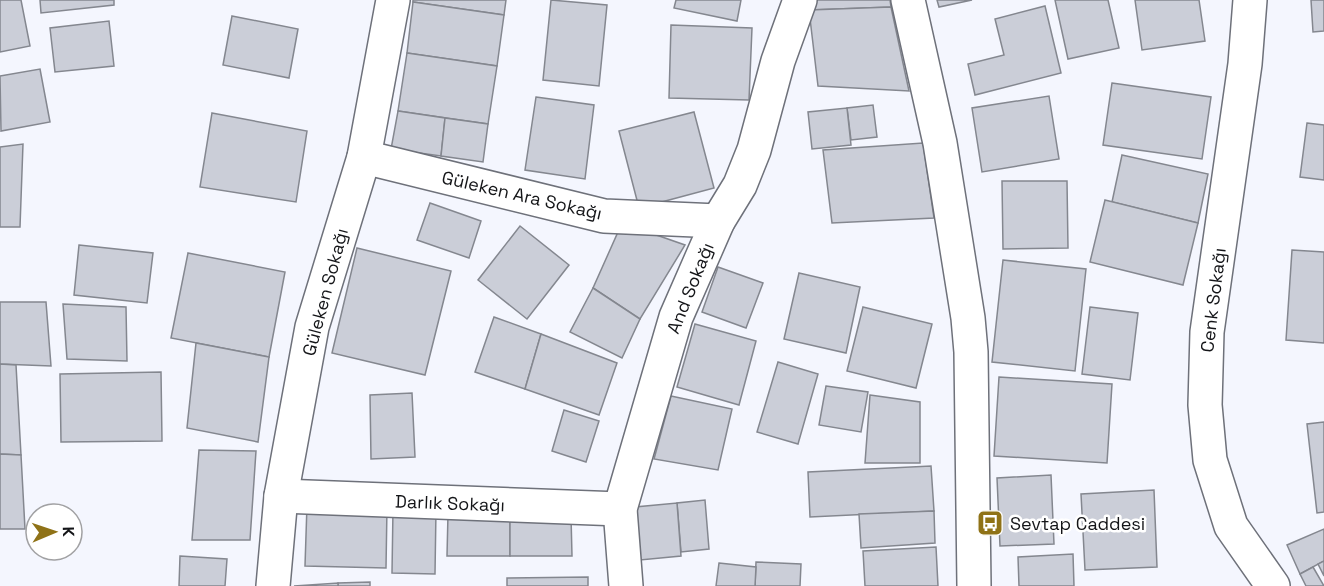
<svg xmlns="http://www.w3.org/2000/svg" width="1324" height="586" font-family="'Space Grotesk',sans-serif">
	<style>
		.building { fill: #cbced8; stroke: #84878f; stroke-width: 1.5 }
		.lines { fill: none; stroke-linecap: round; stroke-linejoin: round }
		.minor-casing { stroke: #6e717a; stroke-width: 36 }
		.minor { stroke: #fff; stroke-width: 33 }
		.labels { text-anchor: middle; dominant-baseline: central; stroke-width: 5; stroke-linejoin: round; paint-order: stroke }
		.street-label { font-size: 18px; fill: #141518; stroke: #fff }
		.poi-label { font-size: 18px; fill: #141518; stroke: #fff; text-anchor: start }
	</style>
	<rect width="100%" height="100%" fill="#f4f6fe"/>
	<g class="building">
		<path d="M0 0H21L30 46 0 52Z"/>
		<path d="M40 0H114V5L41 13Z"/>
		<path d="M413 0H506L504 15 413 2Z"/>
		<path d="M551 0 607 5 599 86 543 80Z"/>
		<path d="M676 0H741L737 21 674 8Z"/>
		<path d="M812 0H890L891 7 809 10Z"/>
		<path d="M937 0H972L939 7Z"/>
		<path d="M1055 0H1108L1119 48 1068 59Z"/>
		<path d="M1135 0H1199L1205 41 1142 50Z"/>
		<path d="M1311 0H1324V31L1313 32Z"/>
		<path d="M413 2 504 15 497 66 407 53Z"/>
		<path d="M1045 6 1061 73 975 95 968 64 1004 55 995 19Z"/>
		<path d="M891 7 909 91 818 86 809 10Z"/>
		<path d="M232 16 298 29 289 78 223 65Z"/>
		<path d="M109 21 114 66 55 72 50 28Z"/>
		<path d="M671 25 752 28 749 100 669 98Z"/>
		<path d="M407 53 497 66 488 124 398 111Z"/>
		<path d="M40 69 50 122 1 131 0 76Z"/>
		<path d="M1112 83 1211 97 1202 159 1103 145Z"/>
		<path d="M1049 96 1059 159 982 172 972 108Z"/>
		<path d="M536 97 594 105 585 179 525 170Z"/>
		<path d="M873 105 877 137 851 140 847 108Z"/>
		<path d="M847 108 851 145 812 149 808 112Z"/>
		<path d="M398 111 445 118 441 156 391 149Z"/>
		<path d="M694 112 714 188 639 208 619 131Z"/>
		<path d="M212 113 307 131 296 202 200 187Z"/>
		<path d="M445 118 488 124 483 162 441 156Z"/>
		<path d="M1307 123 1324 125V180L1300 177Z"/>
		<path d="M923 143 934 218 832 223 823 150Z"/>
		<path d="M23 144 20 227H0V147Z"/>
		<path d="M1122 155 1208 174 1198 223 1112 202Z"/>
		<path d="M1002 181H1067L1068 248 1003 249Z"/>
		<path d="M1105 200 1198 223 1183 285 1090 262Z"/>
		<path d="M430 203 481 221 469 258 417 240Z"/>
		<path d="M622 223 685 245 640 319 593 288Z"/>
		<path d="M520 226 569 265 527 319 478 280Z"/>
		<path d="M79 245 153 253 147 303 74 295Z"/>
		<path d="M357 248 451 271 425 375 332 353Z"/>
		<path d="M1292 250 1324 252V343L1286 340Z"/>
		<path d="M188 253 285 272 269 357 171 338Z"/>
		<path d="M1003 260 1086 269 1075 371 992 362Z"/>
		<path d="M718 267 763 283 746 328 702 312Z"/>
		<path d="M799 273 860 287 846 353 784 339Z"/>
		<path d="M593 288 640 319 622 358 570 332Z"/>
		<path d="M0 302H46L51 366 0 364Z"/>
		<path d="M63 304 126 307 127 361 67 359Z"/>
		<path d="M863 307 932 324 916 388 847 371Z"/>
		<path d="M1090 307 1138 313 1130 380 1082 374Z"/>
		<path d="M494 317 541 334 525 389 475 372Z"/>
		<path d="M695 324 756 341 739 405 677 387Z"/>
		<path d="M541 334 617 363 599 415 525 389Z"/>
		<path d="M196 343 269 357 258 442 187 428Z"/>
		<path d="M778 362 818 374 798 444 757 432Z"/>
		<path d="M0 364 16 365 21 455 0 454Z"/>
		<path d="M161 372 162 441 61 442 60 374Z"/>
		<path d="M999 377 1112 384 1107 463 994 456Z"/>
		<path d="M826 386 868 392 861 432 819 425Z"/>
		<path d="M412 393 415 457 371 459 370 395Z"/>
		<path d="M870 395 920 402V463H865Z"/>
		<path d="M671 396 732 409 718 470 654 459Z"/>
		<path d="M564 410 599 421 586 462 552 451Z"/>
		<path d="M1324 422V512L1317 513 1307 424Z"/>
		<path d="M199 450 256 451 250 540H192Z"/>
		<path d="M0 454 21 455 25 529H0Z"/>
		<path d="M931 466 934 511 810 517 808 472Z"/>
		<path d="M1051 475 1054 544 1000 546 997 478Z"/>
		<path d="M1154 490 1157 567 1085 570 1081 494Z"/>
		<path d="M705 500 709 549 681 552 677 503Z"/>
		<path d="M677 503 681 556 640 560 635 507Z"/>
		<path d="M307 505 387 507 386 568 305 566Z"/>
		<path d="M393 509 436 510 435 574 392 573Z"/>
		<path d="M934 511 935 543 861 548 859 514Z"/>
		<path d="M448 514 510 515V556H447Z"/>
		<path d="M510 515 571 516 572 556H510Z"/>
		<path d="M1324 529V561L1300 574 1287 545Z"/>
		<path d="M936 547 938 586H865L863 551Z"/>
		<path d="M1073 554 1074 586H1019L1018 557Z"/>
		<path d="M180 556 227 559 225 586H179Z"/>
		<path d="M1324 561V576L1318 564Z"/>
		<path d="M756 562 801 564 800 586H755Z"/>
		<path d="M719 563 756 567 755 586H716Z"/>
		<path d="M1313 567 1324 586H1306L1300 574Z"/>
		<path d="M588 577V586H507V578Z"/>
		<path d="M370 582V586H338V583Z"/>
		<path d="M338 583V586H294Z"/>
	</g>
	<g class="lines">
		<g class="minor-casing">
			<g id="minor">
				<path d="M908 0 940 143 968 318 971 352 974 586"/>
				<path d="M1250 0 1245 64 1207 332 1205 405 1210 460 1231 526 1273 586"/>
				<path d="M364 157 604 216 718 221"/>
				<path d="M281 496 620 509"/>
				<path d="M273 586 281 496 312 327 364 157 393 0"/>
				<path d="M626 586 620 509 676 317 718 221 740 185 754 150 778 61 800 0"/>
			</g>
		</g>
		<use href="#minor" class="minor"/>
	</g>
	<defs>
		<g id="bus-square" transform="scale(1.35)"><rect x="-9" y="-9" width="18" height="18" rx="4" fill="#8f7217" stroke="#fff"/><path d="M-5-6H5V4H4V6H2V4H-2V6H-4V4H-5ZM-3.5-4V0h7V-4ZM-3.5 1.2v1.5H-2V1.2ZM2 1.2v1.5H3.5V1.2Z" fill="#fff"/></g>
	</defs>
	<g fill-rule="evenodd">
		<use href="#bus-square" x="990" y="523"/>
	</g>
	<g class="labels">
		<g class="street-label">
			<text transform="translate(522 195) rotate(13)">Güleken Ara Sokağı</text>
			<text transform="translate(690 288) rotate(-68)">And Sokağı</text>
			<text transform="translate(325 292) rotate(-75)">Güleken Sokağı</text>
			<text transform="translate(1213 300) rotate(-83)">Cenk Sokağı</text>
			<text transform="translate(450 503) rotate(2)">Darlık Sokağı</text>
		</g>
		<g class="poi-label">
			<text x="1010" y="523">Sevtap Caddesi</text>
		</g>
	</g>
	<g transform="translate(54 532) rotate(88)"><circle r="28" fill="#ffffff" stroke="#a1a1a3" stroke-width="1.5"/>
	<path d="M0-4.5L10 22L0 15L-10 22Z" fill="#8f7217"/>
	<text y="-9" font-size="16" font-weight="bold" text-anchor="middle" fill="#141518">K</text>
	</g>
</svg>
